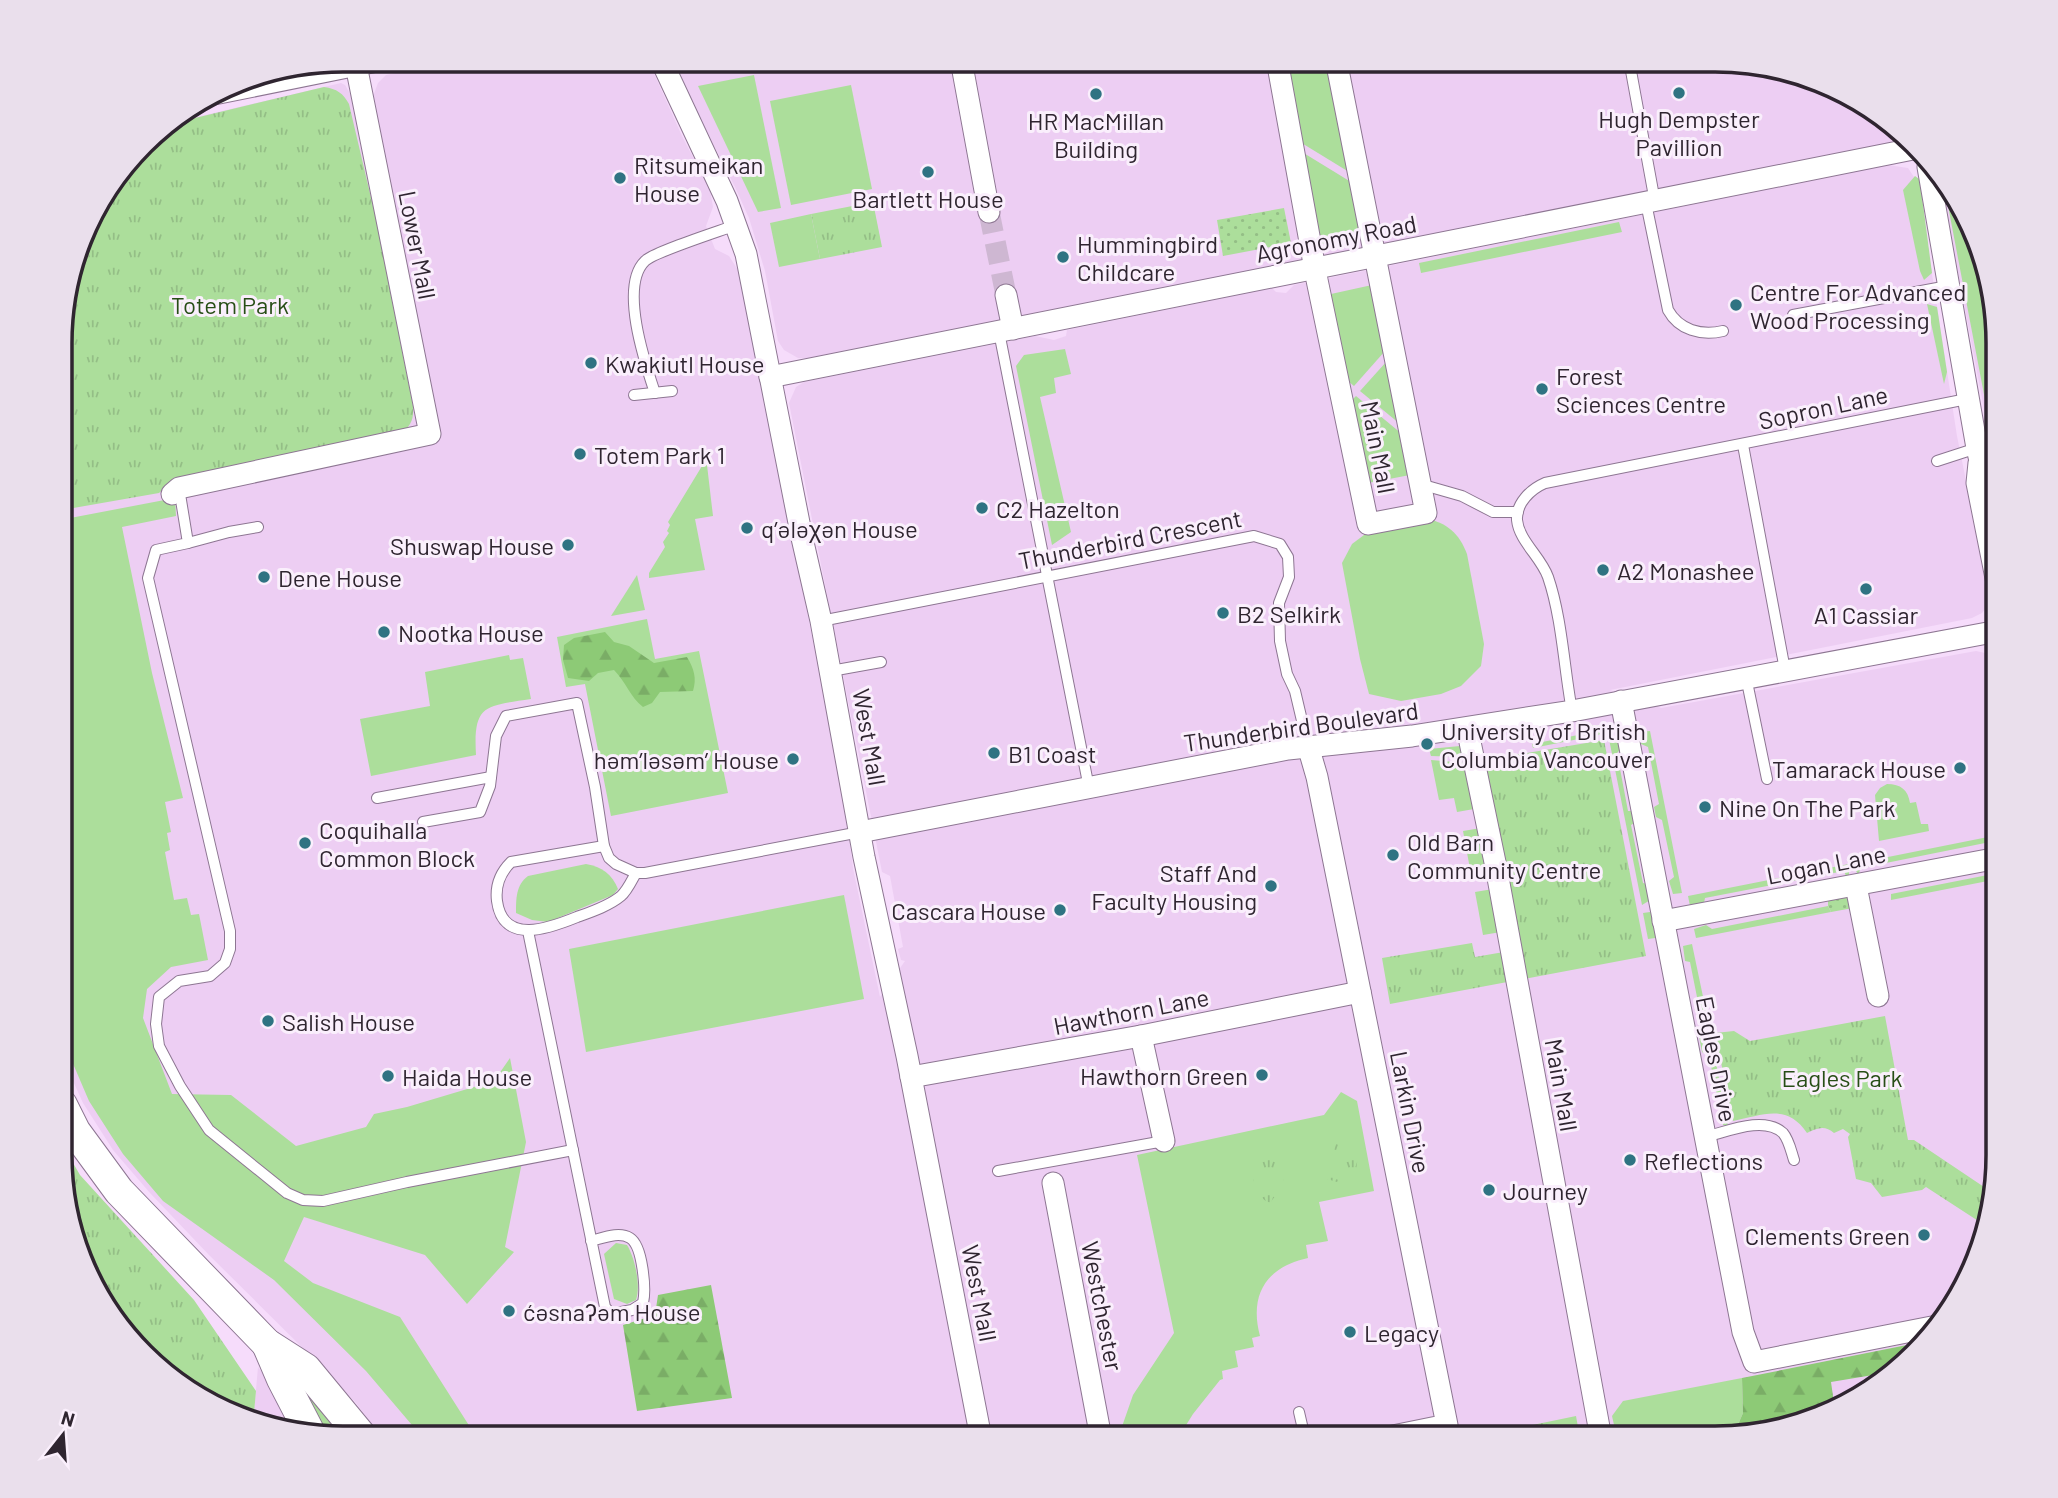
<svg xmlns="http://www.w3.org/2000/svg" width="2058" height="1498" font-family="Barlow,sans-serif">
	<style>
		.built { fill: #edcef3 }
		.grass { fill: #acde9b }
		.forest { fill: url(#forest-firs) }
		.park { fill: url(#park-tufts) }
		.garden { fill: url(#garden-dots) }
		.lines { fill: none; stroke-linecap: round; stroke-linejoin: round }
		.street-tunnel { stroke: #ceb7d2; stroke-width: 21; stroke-dasharray: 21 10; stroke-linecap: butt }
		.lane-casing { stroke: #8d7692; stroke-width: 12 }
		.street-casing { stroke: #8d7692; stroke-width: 23 }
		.secondary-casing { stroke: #8d7692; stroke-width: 32 }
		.lane { stroke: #fff; stroke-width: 10 }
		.street { stroke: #fff; stroke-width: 21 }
		.secondary { stroke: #fff; stroke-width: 30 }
		.poi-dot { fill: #2f7382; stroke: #faeffc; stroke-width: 2.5 }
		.labels { text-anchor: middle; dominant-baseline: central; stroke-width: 6; stroke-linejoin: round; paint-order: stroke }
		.poi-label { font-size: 24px; fill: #2f2530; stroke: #faeffc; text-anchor: start }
		.street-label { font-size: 24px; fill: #2f2530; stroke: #faeffc }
		.park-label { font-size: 24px; fill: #274e16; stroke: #faeffc }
		.rim { fill: none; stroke: #2f2530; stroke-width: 3.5 }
	</style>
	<defs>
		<pattern id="forest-firs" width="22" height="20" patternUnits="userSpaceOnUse" patternTransform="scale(1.75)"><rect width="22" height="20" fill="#8dca76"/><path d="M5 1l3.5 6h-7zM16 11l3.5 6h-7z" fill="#7aad66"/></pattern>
		<pattern id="park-tufts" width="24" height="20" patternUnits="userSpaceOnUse" patternTransform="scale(1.75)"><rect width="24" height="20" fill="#acde9b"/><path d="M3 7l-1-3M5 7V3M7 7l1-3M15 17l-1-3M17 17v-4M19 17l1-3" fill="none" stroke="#94be86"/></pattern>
		<pattern id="garden-dots" width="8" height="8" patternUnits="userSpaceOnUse" patternTransform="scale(1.75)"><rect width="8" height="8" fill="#acde9b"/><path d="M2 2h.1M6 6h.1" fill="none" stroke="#94be86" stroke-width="1.8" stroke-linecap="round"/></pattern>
	</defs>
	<rect width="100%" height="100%" fill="#f6dcfb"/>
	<g class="built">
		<path d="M455 60H648L682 136 710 190 713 207 706 226 715 249 729 256 738 270 845 799 853 868 880 997 905 961 901 960 898 949 903 947 890 876 882 872 789 403 796 387 804 382 1035 336 1054 340 1066 336 1067 330 1272 288 1276 292 1286 293 1294 285 1888 165 1908 168 1918 183 1957 436 1988 590 1987 607 1982 613 1972 618 1610 690 1661 708 1976 651 1985 653 1998 662V1173L1977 1263 1940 1328 1841 1409 1716 1438H382L356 1403 330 1375 209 1255 150 1193 113 1150 83 1103 62 1057V306L89 217 156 130 163 125 341 83 345 85 352 97 417 417 436 413 372 99 378 83 386 75Z"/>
		<path d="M676 60H1733L1823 81 1888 118 1902 135 1889 143 808 358H798L784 350 778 341 765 271 749 218 735 187 687 92Z"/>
		<path d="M1941 183 1969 217 1998 325V466L1984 409Z"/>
		<path d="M258 1367 275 1389 297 1432 253 1424Z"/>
	</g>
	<g class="grass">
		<path d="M1284 60H1327L1349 172 1300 142Z"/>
		<path d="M754 75 781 208 758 212 698 86Z"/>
		<path d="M851 85 872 189 791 205 770 101Z"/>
		<path d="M1302 152 1351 182 1362 236 1321 244Z"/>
		<path d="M1915 176 1919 179 1921 189 1932 273 1924 280 1920 271 1903 190Z"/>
		<path d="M1945 190 1963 209 1965 218 1969 217 1998 350V403L1986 405Z"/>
		<path d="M811 214 820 259 779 267 770 223Z"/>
		<path d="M1619 222 1622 232 1421 273 1419 263Z"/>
		<path d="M1372 285 1385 351 1354 386 1348 381 1331 294Z"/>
		<path d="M1927 304 1937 307 1947 372 1944 384Z"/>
		<path d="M1065 349 1071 374 1054 378 1056 393 1040 397 1071 532 1052 545 1016 366 1024 355Z"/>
		<path d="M1387 361 1400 424 1360 391Z"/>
		<path d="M1356 396 1402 434 1410 475 1368 483 1352 400Z"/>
		<path d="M1998 411V461L1989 414Z"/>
		<path d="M707 465 713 516 695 519 705 570 649 578V573L665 547 663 542 669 533 667 531 670 525 668 522 702 466Z"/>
		<path d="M175 498 176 516 122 527 152 673 183 798 165 802 171 832 167 833 170 850 165 852 174 900 187 898 191 915 199 914 208 960 171 967 147 989 143 1018 172 1094 231 1095 296 1146 366 1127 374 1114 407 1107 494 1081 510 1058 526 1142 505 1247 514 1252 467 1304 425 1255 304 1217 284 1261 313 1283 400 1317 477 1438H423L366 1371 274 1280 163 1201 123 1154 89 1101 62 1038V561L65 519Z"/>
		<path d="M1425 518C1447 523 1459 533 1467 554L1484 644 1481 666 1461 686 1441 694 1401 701 1369 694 1360 659 1342 563 1352 544 1372 529Z"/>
		<path d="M637 575 645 610 611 616Z"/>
		<path d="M647 619 655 659 699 651 728 793 611 816 585 684 566 687 557 637Z"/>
		<path d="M509 655 510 660 523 658 531 699C485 706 473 704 476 755L371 776 360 719 430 706 425 672Z"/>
		<path d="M1591 725H1601L1602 731 1599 735 1533 748 1532 744 1578 735Z"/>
		<path d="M1650 731 1682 893 1673 894 1669 881 1674 877 1662 820 1656 817 1654 807 1659 804 1648 747 1641 744V732Z"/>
		<path d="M1618 737 1621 749 1617 753 1628 811H1633L1636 822 1631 825 1643 883 1647 884 1652 899 1642 905 1609 739Z"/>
		<path d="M1460 746 1462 757 1431 756 1429 749Z"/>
		<path d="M1431 760 1467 763 1474 809 1457 812 1454 798 1439 800Z"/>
		<path d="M1887 784C1901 784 1908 790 1910 803L1916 802 1921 824H1928L1929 831 1879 841 1875 795 1880 788Z"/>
		<path d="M1481 828 1489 870 1471 874 1463 831Z"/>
		<path d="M1998 835V844L1995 841 1861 868 1858 875 1853 864Z"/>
		<path d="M586 864C602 867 612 874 618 889L613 895 548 922 532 920 516 913C516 898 516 885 528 876Z"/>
		<path d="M1849 864V876H1846L1844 871 1705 898 1704 903 1690 906 1688 896Z"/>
		<path d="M1998 873V879L1891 900V894Z"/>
		<path d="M1493 889 1501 932 1483 935 1475 892Z"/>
		<path d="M844 895 864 999 586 1052 569 949Z"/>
		<path d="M1828 906 1831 912 1696 938 1694 929 1706 925 1712 929Z"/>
		<path d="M1650 912 1655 914 1659 934 1655 938 1648 939 1643 913Z"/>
		<path d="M1692 944 1706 1011 1694 1010 1699 1007 1690 962 1685 961 1683 946Z"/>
		<path d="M1710 1031 1728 1126 1723 1125 1709 1056 1702 1052 1699 1036Z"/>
		<path d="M1341 1092 1357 1101 1374 1191 1319 1202 1328 1241 1306 1245 1308 1258C1266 1267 1249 1295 1260 1336L1252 1338 1254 1347 1235 1351 1238 1367 1222 1371 1223 1379 1220 1380 1193 1414 1178 1438H1118L1133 1395 1174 1333 1137 1155 1324 1115Z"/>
		<path d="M616 1243 627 1245C635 1258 641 1286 636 1300L627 1304 614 1299 604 1254Z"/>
		<path d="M287 1367 349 1438H327Z"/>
		<path d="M1742 1378 1743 1413 1734 1434 1716 1438H1617L1612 1416 1623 1401Z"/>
	</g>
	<g class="forest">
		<path d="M605 632 614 642 629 646 654 663 687 657C694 669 697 678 693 691L660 692 652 703 643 707C630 697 626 682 614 670L598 673 589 681 568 678 563 660 564 645 574 638Z"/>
		<path d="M711 1285 732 1398 637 1411 623 1325 655 1315 658 1295Z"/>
		<path d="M1922 1342 1885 1373 1831 1382 1835 1410 1806 1417 1803 1414 1787 1415 1779 1424 1734 1434 1743 1413 1742 1378Z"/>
	</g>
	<g class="park">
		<path d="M324 87C337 89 343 93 349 104L376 219 413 406C414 420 411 427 399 434L174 478 159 493 62 510V306L89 217 156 130 162 126Z"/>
		<path d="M873 202 882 247 820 259 811 214Z"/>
		<path d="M1604 740 1646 956 1390 1004 1382 958 1472 943 1475 957 1521 949 1492 809 1485 760Z"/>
		<path d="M1885 1016 1908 1140H1914L1993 1193 1986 1226 1926 1187 1922 1190 1882 1197 1871 1183 1856 1179 1848 1137 1850 1134 1843 1129 1834 1133C1825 1125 1817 1128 1807 1133 1787 1103 1763 1115 1733 1121L1715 1033 1734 1031 1750 1041Z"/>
		<path d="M1337 1138 1348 1142 1358 1156 1356 1170 1347 1181 1337 1182 1327 1179 1323 1170 1334 1150Z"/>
		<path d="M62 1144 80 1175 194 1300 256 1391 253 1424 170 1380 97 1297 62 1192Z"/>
		<path d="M1262 1153C1279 1157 1283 1169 1284 1184L1270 1203C1251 1195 1253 1178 1254 1160Z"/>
		<path d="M1576 1416 1580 1438H1465L1479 1436Z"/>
	</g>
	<g class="garden">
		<path d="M1284 208 1291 243 1223 256 1217 220Z"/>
		<path d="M1848 896 1853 908 1831 912 1828 906V900Z"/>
	</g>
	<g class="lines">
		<path class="street-tunnel" d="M989 212 1006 295"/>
		<g class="lane-casing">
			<g id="lane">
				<path d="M1629 60 1655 202"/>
				<path d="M1646 203 1668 310C1679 330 1701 336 1723 331"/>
				<path d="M1793 315 1948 286"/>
				<path d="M999 332 1089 788"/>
				<path d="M655 393C645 363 619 286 645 261 654 252 720 231 736 225"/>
				<path d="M634 395 672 391"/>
				<path d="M1743 445 1785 670"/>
				<path d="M1937 461 1977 448"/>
				<path d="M1420 484 1462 496 1493 512H1518"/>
				<path d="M179 488 188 543 156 550 148 578 230 931V949L225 963 210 976 179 981 159 997 156 1024 159 1046 180 1086 209 1130 287 1193 303 1200 323 1201 407 1182 573 1150"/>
				<path d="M802 538 819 535"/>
				<path d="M188 543 229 532 258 527"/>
				<path d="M821 621 1254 536 1280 544 1288 557 1289 577 1279 603 1280 641 1287 674 1295 691 1308 746"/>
				<path d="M831 671 881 662"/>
				<path d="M1746 677 1767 779"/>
				<path d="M1572 711C1564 668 1562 618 1548 577 1541 557 1519 541 1517 520 1516 503 1531 489 1545 483L1967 399"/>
				<path d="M377 798 491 777"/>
				<path d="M423 822 480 812 490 786 496 736 506 716 577 703 595 787 604 846 609 858 616 864 636 873H645L860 832"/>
				<path d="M604 846 511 862C500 873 495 885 497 901 503 946 550 928 577 917 591 912 609 906 621 896 627 891 632 880 636 873"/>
				<path d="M528 931 605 1307 611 1314 632 1310 643 1303C646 1290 643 1246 630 1238 619 1231 603 1238 591 1241"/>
				<path d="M1705 1137C1726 1132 1764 1115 1783 1133 1789 1140 1791 1151 1794 1160"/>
				<path d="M998 1171 1164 1141"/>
				<path d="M1299 1412 1305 1438"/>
			</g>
		</g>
		<g class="street-casing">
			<g id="street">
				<path d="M661 60 727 201 746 254 802 538 821 621 864 857 907 1056 981 1438"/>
				<path d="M961 60 989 212"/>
				<path d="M1277 60 1317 280 1368 524 1426 513 1336 60"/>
				<path d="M214 94 382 60"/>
				<path d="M1928 167 1977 448 1980 461 1998 494"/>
				<path d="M1006 295 1013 329"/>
				<path d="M770 377 1913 149"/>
				<path d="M1979 463 1977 483 1998 588"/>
				<path d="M172 494 179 488 430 434 355 60"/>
				<path d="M1621 701 1743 1332 1754 1362 1942 1325"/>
				<path d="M1470 742 1496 867 1601 1438"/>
				<path d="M1308 746 1317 777 1447 1425 1383 1438"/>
				<path d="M860 832 1288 749 1412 736 1572 711 1998 631"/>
				<path d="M1856 886 1878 996"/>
				<path d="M1663 921 1998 858"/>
				<path d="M1141 1036 1164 1141"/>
				<path d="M911 1077 1141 1036 1360 992"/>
				<path d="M1053 1183 1101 1438"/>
			</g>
		</g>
		<g class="secondary-casing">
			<g id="secondary">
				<path d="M62 1105 75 1131 119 1191 267 1344 306 1369 363 1438"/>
				<path d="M267 1344 282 1379 311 1435"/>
			</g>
		</g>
		<use href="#lane" class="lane"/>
		<use href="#street" class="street"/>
		<use href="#secondary" class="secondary"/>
	</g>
	<g class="poi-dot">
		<circle cx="1679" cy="93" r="7"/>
		<circle cx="1096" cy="94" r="7"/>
		<circle cx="928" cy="172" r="7"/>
		<circle cx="620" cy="178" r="7"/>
		<circle cx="1063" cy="257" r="7"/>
		<circle cx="1736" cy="305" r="7"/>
		<circle cx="591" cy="363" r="7"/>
		<circle cx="1542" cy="389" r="7"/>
		<circle cx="580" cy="454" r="7"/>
		<circle cx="982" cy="508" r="7"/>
		<circle cx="747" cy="528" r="7"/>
		<circle cx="568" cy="545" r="7"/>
		<circle cx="1603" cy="570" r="7"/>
		<circle cx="264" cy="577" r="7"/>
		<circle cx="1866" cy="589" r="7"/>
		<circle cx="1223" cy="613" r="7"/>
		<circle cx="384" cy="632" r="7"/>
		<circle cx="1427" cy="744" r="7"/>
		<circle cx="994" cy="753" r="7"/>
		<circle cx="793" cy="759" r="7"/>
		<circle cx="1960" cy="768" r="7"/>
		<circle cx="1705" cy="807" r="7"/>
		<circle cx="305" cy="843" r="7"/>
		<circle cx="1393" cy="855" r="7"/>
		<circle cx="1271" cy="886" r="7"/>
		<circle cx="1060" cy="910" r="7"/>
		<circle cx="268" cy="1021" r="7"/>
		<circle cx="1262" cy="1075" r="7"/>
		<circle cx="388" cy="1076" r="7"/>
		<circle cx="1630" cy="1160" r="7"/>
		<circle cx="1489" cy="1190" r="7"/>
		<circle cx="1924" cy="1235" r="7"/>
		<circle cx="509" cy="1311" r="7"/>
		<circle cx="1350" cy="1332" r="7"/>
	</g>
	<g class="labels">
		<g class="poi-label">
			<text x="1679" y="118" text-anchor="middle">Hugh Dempster<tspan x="1679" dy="28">Pavillion</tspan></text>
			<text x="1096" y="120" text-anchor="middle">HR MacMillan<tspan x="1096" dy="28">Building</tspan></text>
			<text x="634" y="164">Ritsumeikan<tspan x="634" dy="28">House</tspan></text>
			<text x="928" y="198" text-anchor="middle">Bartlett House</text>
			<text x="1077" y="243">Hummingbird<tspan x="1077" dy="28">Childcare</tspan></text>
			<text x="1750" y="291">Centre For Advanced<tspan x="1750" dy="28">Wood Processing</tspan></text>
			<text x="605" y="363">Kwakiutl House</text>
			<text x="1556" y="375">Forest<tspan x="1556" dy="28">Sciences Centre</tspan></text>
			<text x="594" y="454">Totem Park 1</text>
			<text x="996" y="508">C2 Hazelton</text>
			<text x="761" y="528">q’ələχən House</text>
			<text x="554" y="545" text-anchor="end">Shuswap House</text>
			<text x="1617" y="570">A2 Monashee</text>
			<text x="278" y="577">Dene House</text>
			<text x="1237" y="613">B2 Selkirk</text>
			<text x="1866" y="614" text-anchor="middle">A1 Cassiar</text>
			<text x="398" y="632">Nootka House</text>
			<text x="1441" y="730">University of British<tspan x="1441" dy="28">Columbia Vancouver</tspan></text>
			<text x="1008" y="753">B1 Coast</text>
			<text x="779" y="759" text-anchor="end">həm’ləsəm’ House</text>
			<text x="1946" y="768" text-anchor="end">Tamarack House</text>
			<text x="1719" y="807">Nine On The Park</text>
			<text x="319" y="829">Coquihalla<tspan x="319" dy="28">Common Block</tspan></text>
			<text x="1407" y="841">Old Barn<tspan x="1407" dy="28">Community Centre</tspan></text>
			<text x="1257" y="872" text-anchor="end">Staff And<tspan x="1257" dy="28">Faculty Housing</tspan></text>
			<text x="1046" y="910" text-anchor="end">Cascara House</text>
			<text x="282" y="1021">Salish House</text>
			<text x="1248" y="1075" text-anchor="end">Hawthorn Green</text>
			<text x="402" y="1076">Haida House</text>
			<text x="1644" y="1160">Reflections</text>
			<text x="1503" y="1190">Journey</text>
			<text x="1910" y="1235" text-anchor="end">Clements Green</text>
			<text x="523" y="1311">c̓əsnaʔəm House</text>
			<text x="1364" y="1332">Legacy</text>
		</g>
		<g class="street-label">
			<text transform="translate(1336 238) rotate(-11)">Agronomy Road</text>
			<text transform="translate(418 245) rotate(79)">Lower Mall</text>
			<text transform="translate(1823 407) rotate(-12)">Sopron Lane</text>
			<text transform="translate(1379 447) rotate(79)">Main Mall</text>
			<text transform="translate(1130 539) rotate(-11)">Thunderbird Crescent</text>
			<text transform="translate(1301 726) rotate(-8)">Thunderbird Boulevard</text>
			<text transform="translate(870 737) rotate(80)">West Mall</text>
			<text transform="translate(1826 864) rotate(-11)">Logan Lane</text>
			<text transform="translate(1131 1011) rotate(-11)">Hawthorn Lane</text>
			<text transform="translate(1717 1059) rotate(79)">Eagles Drive</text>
			<text transform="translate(1562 1085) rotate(80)">Main Mall</text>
			<text transform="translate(1411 1112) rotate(79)">Larkin Drive</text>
			<text transform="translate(980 1293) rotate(79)">West Mall</text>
			<text transform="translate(1103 1306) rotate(79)">Westchester</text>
		</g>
		<g class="park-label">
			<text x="230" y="304">Totem Park</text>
			<text x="1842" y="1077">Eagles Park</text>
		</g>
	</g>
	<path d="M0 0H2058V1498H0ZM343 72H1715A271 271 0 0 1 1986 343V1155A271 271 0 0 1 1715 1426H343A271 271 0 0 1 72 1155V343A271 271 0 0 1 343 72Z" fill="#eadfec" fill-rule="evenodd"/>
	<path class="rim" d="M343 72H1715A271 271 0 0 1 1986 343V1155A271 271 0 0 1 1715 1426H343A271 271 0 0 1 72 1155V343A271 271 0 0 1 343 72Z"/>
	<g transform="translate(63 1435) rotate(17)" stroke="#faeffc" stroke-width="5" paint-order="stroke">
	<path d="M0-5L12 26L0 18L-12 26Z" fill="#2f2530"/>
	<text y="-10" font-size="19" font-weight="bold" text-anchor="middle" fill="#2f2530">N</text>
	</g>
</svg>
